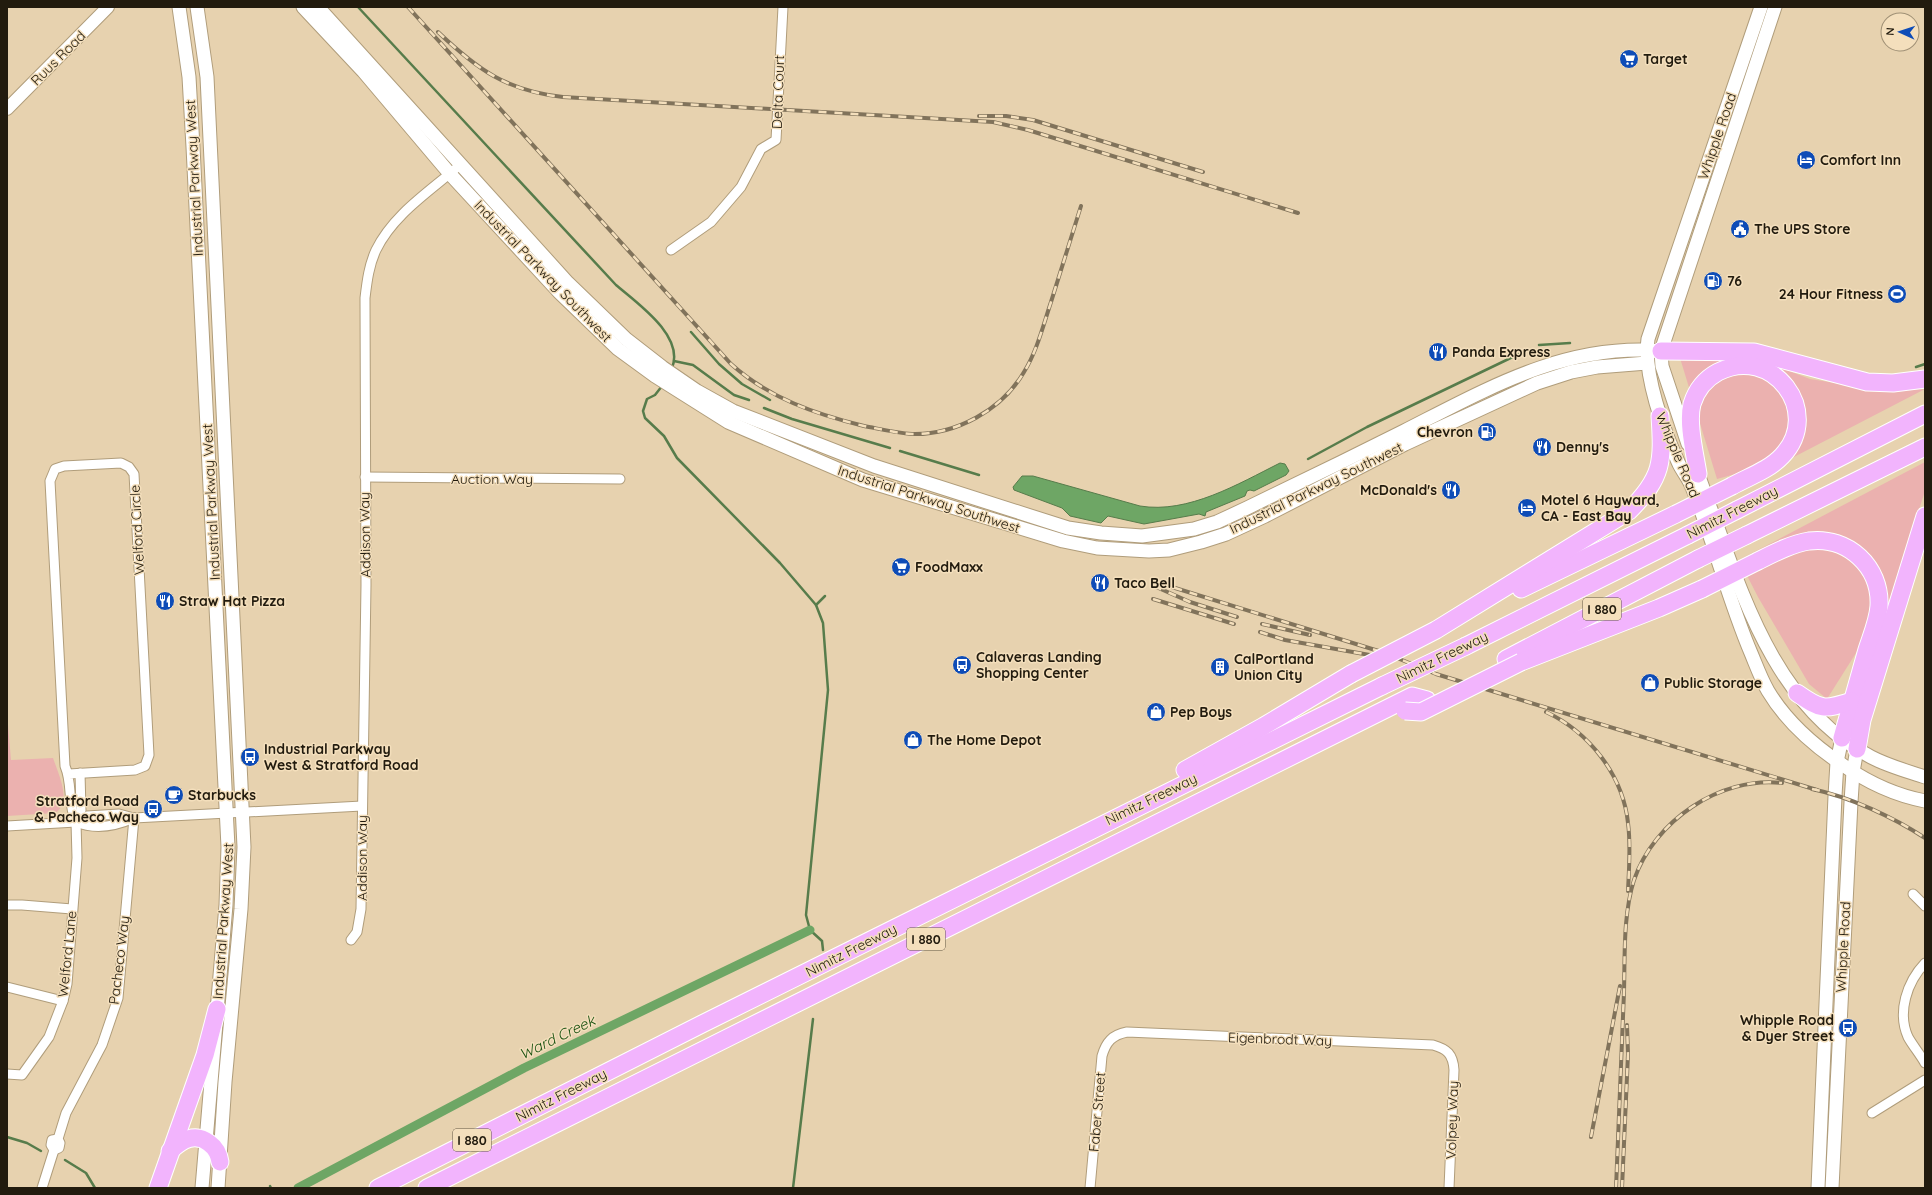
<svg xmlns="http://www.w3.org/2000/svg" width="1932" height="1195" font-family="Quicksand,sans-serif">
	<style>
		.green { fill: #ebb1af }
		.water { fill: #6ea665; stroke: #577c4b }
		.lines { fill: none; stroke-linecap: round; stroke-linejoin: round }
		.stream { stroke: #577c4b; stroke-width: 2.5 }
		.canal { stroke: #6ea665; stroke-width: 9 }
		.minor-casing { stroke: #b09d7b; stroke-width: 11 }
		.tertiary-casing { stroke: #b09d7b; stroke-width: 14 }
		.secondary-casing { stroke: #b09d7b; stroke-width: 15 }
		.motorway-casing { stroke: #fff; stroke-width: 19 }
		.minor { stroke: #fff; stroke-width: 9 }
		.tertiary { stroke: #fff; stroke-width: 12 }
		.secondary { stroke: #fff; stroke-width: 13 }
		.motorway { stroke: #f2b4fd; stroke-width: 17 }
		.rail-casing { stroke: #81735b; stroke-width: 4 }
		.rail { stroke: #f4dfbc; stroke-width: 2.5; stroke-dasharray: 8; stroke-linecap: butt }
		.motorway-bridge-casing { stroke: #fff; stroke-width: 19; stroke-linecap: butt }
		.motorway-bridge { stroke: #f2b4fd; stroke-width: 17 }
		.labels { text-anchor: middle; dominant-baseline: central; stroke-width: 3; stroke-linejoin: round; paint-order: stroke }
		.shield { fill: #f4dfbc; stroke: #615642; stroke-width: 1 }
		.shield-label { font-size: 13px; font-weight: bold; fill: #221b0e }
		.street-label { font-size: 14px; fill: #221b0e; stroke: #f4dfbc }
		.poi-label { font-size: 14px; font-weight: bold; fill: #221b0e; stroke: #f4dfbc; text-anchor: start }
		.water-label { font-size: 15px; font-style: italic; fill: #18500f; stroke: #f4dfbc }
	</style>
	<rect width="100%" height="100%" fill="#e7d2af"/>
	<g class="green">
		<path d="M1753 357 1810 379 1886 391 1925 389 1790 459 1717 479 1680 358Z"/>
		<path d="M1925 462V491L1890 599 1827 699 1809 684 1758 597 1739 560Z"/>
		<path d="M7 713 11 760 53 758C58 773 73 803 55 813L7 816Z"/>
	</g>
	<path class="water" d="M1280 463 1285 464 1289 471 1286 475 1254 491 1250 490 1247 491 1245 496 1206 512 1205 516 1199 514 1144 524 1108 516 1101 523 1070 516 1062 508 1014 490 1013 487 1022 476H1033L1140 506C1188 514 1238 484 1280 463Z"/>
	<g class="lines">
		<g class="stream">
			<path d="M358 7 616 285C637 303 685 336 672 368"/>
			<path d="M691 332 719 364 742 384 770 400"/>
			<path d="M1539 345 1570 343"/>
			<path d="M674 361 693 365 734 395 749 400"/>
			<path d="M1916 367 1925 364"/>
			<path d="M662 386 655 395 647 399 643 411 645 418 664 436 677 458 780 563 816 605 823 623 828 690 806 915 810 930 822 941 823 950"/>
			<path d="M764 408 792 419 890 448"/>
			<path d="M900 451 979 475"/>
			<path d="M1308 459 1367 427 1519 354"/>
			<path d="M816 605 825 596"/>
			<path d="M7 1137 27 1143 41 1151"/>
			<path d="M65 1160 86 1173 95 1188"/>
			<path d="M270 1186 271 1188"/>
			<path d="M793 1188 813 1019"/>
		</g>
		<path class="canal" d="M298 1188 524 1068 810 930"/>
		<g class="minor-casing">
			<g id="minor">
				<path d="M671 250 711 222 741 187 761 149 776 140 783 7"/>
				<path d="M365 477 620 479"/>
				<path d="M69 774 135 770 145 766 149 755 134 474 129 467 121 463 64 466 55 469 50 481 65 766C73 785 67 802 76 822"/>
				<path d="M76 822C95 830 116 826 134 818"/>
				<path d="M7 826 76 822 87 816 119 814 134 818 362 806"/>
				<path d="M1913 894 1925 906"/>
				<path d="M7 905H22L72 909"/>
				<path d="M351 940 357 932 361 909 366 585 365 298C367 281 369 265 376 250 394 213 432 190 461 164"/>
				<path d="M1925 963C1907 982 1897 1012 1908 1037 1913 1046 1920 1054 1925 1063"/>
				<path d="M7 987 63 1001"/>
				<path d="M7 1074 22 1075 49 1037 63 1001 67 984 77 858 76 822 81 810 80 773"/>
				<path d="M1872 1113 1925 1080"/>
				<path d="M54 1150 59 1148 60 1143 58 1139 66 1113 102 1045 118 998 134 818"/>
				<path d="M42 1188 54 1150 51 1145 52 1140 58 1139"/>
				<path d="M1090 1188 1102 1056C1106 1042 1112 1035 1127 1032L1433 1045C1447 1049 1453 1054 1454 1070L1449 1188"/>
			</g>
		</g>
		<g class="tertiary-casing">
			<path id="tertiary" d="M7 109 108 7"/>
		</g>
		<g class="secondary-casing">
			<g id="secondary">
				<path d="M179 7 189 77 193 147 228 847 226 905 202 1188"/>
				<path d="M197 7 207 77 244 847 241 909 225 1082 218 1188"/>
				<path d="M303 7 363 71 450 174 559 292 618 349 655 376 728 422 863 480 1063 541 1097 548 1149 551 1169 550 1201 542 1226 534 1265 516 1405 444 1537 383 1571 372 1597 367 1647 363"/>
				<path d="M318 7 568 283 596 310 626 339 662 367 697 391 733 411 874 466 1068 528 1101 533 1142 536 1194 529 1217 522 1247 508C1299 483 1352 457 1404 431 1487 389 1565 343 1661 351"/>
				<path d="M1761 7 1648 339C1643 374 1664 432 1679 464 1683 472 1689 479 1692 487 1714 541 1728 599 1751 653 1756 665 1761 679 1768 691 1786 721 1812 744 1840 763 1865 781 1894 795 1925 801"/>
				<path d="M1688 444 1662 366 1661 351 1775 7"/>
				<path d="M1695 465C1702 486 1710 507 1718 528 1748 613 1784 712 1871 757 1888 766 1907 771 1925 777"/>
				<path d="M1818 1188 1835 796 1837 762 1842 738"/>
				<path d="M1832 1188 1851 802 1853 772 1857 749"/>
			</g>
		</g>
		<g class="motorway-casing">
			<g id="motorway">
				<path d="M1661 351 1754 352 1867 382 1893 383 1925 379"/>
				<path d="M1698 474C1695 454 1687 423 1692 404 1696 391 1705 379 1718 372 1772 344 1824 412 1782 456 1769 470 1748 477 1732 486"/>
				<path d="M1737 510 1925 414"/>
				<path d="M1747 535 1925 447"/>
				<path d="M1758 561C1774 553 1791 544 1809 541 1848 536 1881 567 1879 606 1878 622 1870 639 1866 653 1858 682 1850 710 1842 738"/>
				<path d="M1521 589 1676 514"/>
				<path d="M1436 630 1629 511C1663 477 1663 462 1660 416"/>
				<path d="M1466 646 1688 535"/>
				<path d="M1506 659 1698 559"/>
				<path d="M1521 662 1659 608 1702 589"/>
				<path d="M1797 693C1821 710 1824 710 1852 701"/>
				<path d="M1857 749 1862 720 1925 516"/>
				<path d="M1185 770 1264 726 1351 674"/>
				<path d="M170 1151C182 1140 195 1132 209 1143 216 1148 219 1154 220 1162"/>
				<path d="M158 1188 205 1055 217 1009"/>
				<path d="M378 1188 702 1024 1382 686"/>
				<path d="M427 1188 1412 696 1427 700"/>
			</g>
		</g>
		<use href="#minor" class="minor"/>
		<use href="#tertiary" class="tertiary"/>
		<use href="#secondary" class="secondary"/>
		<use href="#motorway" class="motorway"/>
		<g class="rail-casing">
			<g id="rail">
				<path d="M408 7 731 364C769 398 815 414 864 426 880 429 896 433 912 434 956 435 1002 410 1024 372 1037 351 1043 326 1051 302 1061 270 1071 238 1081 206"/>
				<path d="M438 32C478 70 507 91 563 97L993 122 1028 130 1298 213"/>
				<path d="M979 116H1006L1033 120 1203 172"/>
				<path d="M1159 583 1385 653 1436 674 1817 790"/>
				<path d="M1154 586 1190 602 1237 617"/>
				<path d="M1153 599 1234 624"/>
				<path d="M1262 624 1310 635"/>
				<path d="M1260 632 1285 640 1381 657"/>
				<path d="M1546 712C1589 732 1623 775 1628 823 1631 845 1629 868 1628 891"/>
				<path d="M1812 789C1850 797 1893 817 1925 838"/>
				<path d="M1591 1137 1620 986"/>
				<path d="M1616 1188C1619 1123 1621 1057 1624 992 1625 955 1623 915 1634 880 1654 821 1720 776 1782 783"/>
				<path d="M1622 1188 1628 1054 1627 1025"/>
			</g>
		</g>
		<use href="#rail" class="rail"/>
		<g class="motorway-bridge-casing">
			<g id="motorway-bridge">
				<path d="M1676 514 1732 486"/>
				<path d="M1688 535 1737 510"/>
				<path d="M1698 559 1747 535"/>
				<path d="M1702 589 1758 561"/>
				<path d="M1351 674 1436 630"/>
				<path d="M1382 686 1466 646"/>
				<path d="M1405 711 1421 712 1521 662"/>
			</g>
		</g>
		<use href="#motorway-bridge" class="motorway-bridge"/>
	</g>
	<defs>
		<g id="supermarket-disc" transform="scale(1)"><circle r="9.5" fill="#0e4cb7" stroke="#f4dfbc"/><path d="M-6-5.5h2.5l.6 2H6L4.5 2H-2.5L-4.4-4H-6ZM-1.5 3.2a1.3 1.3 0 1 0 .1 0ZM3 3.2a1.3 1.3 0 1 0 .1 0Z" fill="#fff"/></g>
		<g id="hotel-disc" transform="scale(1)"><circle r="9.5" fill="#0e4cb7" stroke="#f4dfbc"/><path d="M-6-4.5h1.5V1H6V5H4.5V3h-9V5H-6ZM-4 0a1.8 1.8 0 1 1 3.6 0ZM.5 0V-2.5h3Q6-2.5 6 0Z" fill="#fff"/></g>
		<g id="civic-disc" transform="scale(1)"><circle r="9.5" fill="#0e4cb7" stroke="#f4dfbc"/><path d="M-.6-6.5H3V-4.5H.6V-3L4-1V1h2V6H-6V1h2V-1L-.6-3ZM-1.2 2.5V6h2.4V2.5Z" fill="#fff"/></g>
		<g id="fuel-disc" transform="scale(1)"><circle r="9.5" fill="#0e4cb7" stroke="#f4dfbc"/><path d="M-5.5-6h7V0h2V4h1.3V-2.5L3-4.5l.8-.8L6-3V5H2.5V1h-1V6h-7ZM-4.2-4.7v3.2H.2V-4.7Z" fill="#fff"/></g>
		<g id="stadium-disc" transform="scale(1)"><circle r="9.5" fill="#0e4cb7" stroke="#f4dfbc"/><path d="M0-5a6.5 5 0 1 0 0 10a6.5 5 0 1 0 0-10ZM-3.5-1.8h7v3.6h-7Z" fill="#fff"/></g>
		<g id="restaurant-disc" transform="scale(1)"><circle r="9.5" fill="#0e4cb7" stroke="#f4dfbc"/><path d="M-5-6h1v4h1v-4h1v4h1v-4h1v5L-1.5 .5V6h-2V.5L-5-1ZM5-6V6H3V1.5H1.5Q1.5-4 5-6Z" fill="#fff"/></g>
		<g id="bus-disc" transform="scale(1)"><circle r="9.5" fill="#0e4cb7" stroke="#f4dfbc"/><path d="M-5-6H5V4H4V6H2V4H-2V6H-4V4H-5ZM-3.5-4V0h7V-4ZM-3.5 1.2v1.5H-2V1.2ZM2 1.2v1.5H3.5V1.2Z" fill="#fff"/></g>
		<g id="building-disc" transform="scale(1)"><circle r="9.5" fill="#0e4cb7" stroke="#f4dfbc"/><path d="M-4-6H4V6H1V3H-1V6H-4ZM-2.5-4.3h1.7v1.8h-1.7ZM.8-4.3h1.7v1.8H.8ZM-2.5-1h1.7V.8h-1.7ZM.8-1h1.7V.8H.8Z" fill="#fff"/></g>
		<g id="shop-disc" transform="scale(1)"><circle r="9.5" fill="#0e4cb7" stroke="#f4dfbc"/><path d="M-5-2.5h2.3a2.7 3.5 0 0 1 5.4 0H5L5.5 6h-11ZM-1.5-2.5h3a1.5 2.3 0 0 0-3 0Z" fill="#fff"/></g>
		<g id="cafe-disc" transform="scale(1)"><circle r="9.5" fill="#0e4cb7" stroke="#f4dfbc"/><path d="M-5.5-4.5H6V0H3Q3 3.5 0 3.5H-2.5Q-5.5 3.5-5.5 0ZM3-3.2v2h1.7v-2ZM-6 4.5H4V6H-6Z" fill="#fff"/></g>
	</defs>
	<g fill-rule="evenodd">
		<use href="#supermarket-disc" x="1629" y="59"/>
		<use href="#hotel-disc" x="1806" y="160"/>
		<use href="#civic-disc" x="1740" y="229"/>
		<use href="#fuel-disc" x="1713" y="281"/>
		<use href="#stadium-disc" x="1897" y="294"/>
		<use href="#restaurant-disc" x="1438" y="352"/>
		<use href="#fuel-disc" x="1487" y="432"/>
		<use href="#restaurant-disc" x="1542" y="447"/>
		<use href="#restaurant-disc" x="1451" y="490"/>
		<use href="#hotel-disc" x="1527" y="508"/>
		<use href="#supermarket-disc" x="901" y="567"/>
		<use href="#restaurant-disc" x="1100" y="583"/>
		<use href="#restaurant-disc" x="165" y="601"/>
		<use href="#bus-disc" x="962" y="665"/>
		<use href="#building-disc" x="1220" y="667"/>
		<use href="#shop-disc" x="1650" y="683"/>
		<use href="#shop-disc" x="1156" y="712"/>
		<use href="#shop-disc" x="913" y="740"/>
		<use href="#bus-disc" x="250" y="757"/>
		<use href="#cafe-disc" x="174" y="795"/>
		<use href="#bus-disc" x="153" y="809"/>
		<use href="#bus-disc" x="1848" y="1028"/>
	</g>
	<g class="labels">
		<g class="shield">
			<rect x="1583" y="598" width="38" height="22" rx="3"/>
			<rect x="907" y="928" width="38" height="22" rx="3"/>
			<rect x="453" y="1129" width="38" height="22" rx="3"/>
		</g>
		<g class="shield-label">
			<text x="1602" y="609">I 880</text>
			<text x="926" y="939">I 880</text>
			<text x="472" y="1140">I 880</text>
		</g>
		<g class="street-label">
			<text transform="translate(58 58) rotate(-45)">Ruus Road</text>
			<text transform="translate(778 92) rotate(-88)">Delta Court</text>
			<text transform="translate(1717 136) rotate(-71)">Whipple Road</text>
			<text transform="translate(194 178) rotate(-93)">Industrial Parkway West</text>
			<text transform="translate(543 271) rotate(46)">Industrial Parkway Southwest</text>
			<text transform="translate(1678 455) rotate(67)">Whipple Road</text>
			<text x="492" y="479">Auction Way</text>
			<text transform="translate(1316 488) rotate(-26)">Industrial Parkway Southwest</text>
			<text transform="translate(929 499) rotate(18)">Industrial Parkway Southwest</text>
			<text transform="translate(211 502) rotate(-93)">Industrial Parkway West</text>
			<text transform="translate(1732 512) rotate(-27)">Nimitz Freeway</text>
			<text transform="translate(137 530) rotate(-93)">Welford Circle</text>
			<text transform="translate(365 535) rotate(-91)">Addison Way</text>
			<text transform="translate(1442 657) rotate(-26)">Nimitz Freeway</text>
			<text transform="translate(1151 799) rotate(-26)">Nimitz Freeway</text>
			<text transform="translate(362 858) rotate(-90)">Addison Way</text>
			<text transform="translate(223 921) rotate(-86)">Industrial Parkway West</text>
			<text transform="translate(1843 947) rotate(-87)">Whipple Road</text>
			<text transform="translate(851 950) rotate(-27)">Nimitz Freeway</text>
			<text transform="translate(67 954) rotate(-84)">Welford Lane</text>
			<text transform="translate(119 960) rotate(-83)">Pacheco Way</text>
			<text transform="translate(1280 1039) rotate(2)">Eigenbrodt Way</text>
			<text transform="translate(561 1095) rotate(-27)">Nimitz Freeway</text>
			<text transform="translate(1097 1112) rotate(-85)">Faber Street</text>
			<text transform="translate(1452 1120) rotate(-88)">Volpey Way</text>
		</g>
		<g class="poi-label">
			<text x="1643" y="59">Target</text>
			<text x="1820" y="160">Comfort Inn</text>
			<text x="1754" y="229">The UPS Store</text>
			<text x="1727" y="281">76</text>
			<text x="1883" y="294" text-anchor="end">24 Hour Fitness</text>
			<text x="1452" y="352">Panda Express</text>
			<text x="1473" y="432" text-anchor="end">Chevron</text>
			<text x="1556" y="447">Denny's</text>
			<text x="1437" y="490" text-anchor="end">McDonald's</text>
			<text x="1541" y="500">Motel 6 Hayward,<tspan x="1541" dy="16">CA - East Bay</tspan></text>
			<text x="915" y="567">FoodMaxx</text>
			<text x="1114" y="583">Taco Bell</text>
			<text x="179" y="601">Straw Hat Pizza</text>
			<text x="976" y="657">Calaveras Landing<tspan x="976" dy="16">Shopping Center</tspan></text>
			<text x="1234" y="659">CalPortland<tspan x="1234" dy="16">Union City</tspan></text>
			<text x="1664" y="683">Public Storage</text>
			<text x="1170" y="712">Pep Boys</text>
			<text x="927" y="740">The Home Depot</text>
			<text x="264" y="749">Industrial Parkway<tspan x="264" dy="16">West &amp; Stratford Road</tspan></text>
			<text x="188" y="795">Starbucks</text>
			<text x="139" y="801" text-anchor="end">Stratford Road<tspan x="139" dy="16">&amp; Pacheco Way</tspan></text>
			<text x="1834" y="1020" text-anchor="end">Whipple Road<tspan x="1834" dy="16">&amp; Dyer Street</tspan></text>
		</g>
		<g class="water-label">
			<text transform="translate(557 1037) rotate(-26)">Ward Creek</text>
		</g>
	</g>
	<rect width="1932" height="1195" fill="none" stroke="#221b0e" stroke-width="16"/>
	<g transform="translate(1900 32) rotate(273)"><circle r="19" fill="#f4dfbc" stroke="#a09176"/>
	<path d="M0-3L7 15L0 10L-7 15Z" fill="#0e4cb7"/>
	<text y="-6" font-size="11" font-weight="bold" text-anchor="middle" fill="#221b0e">N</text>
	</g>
</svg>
